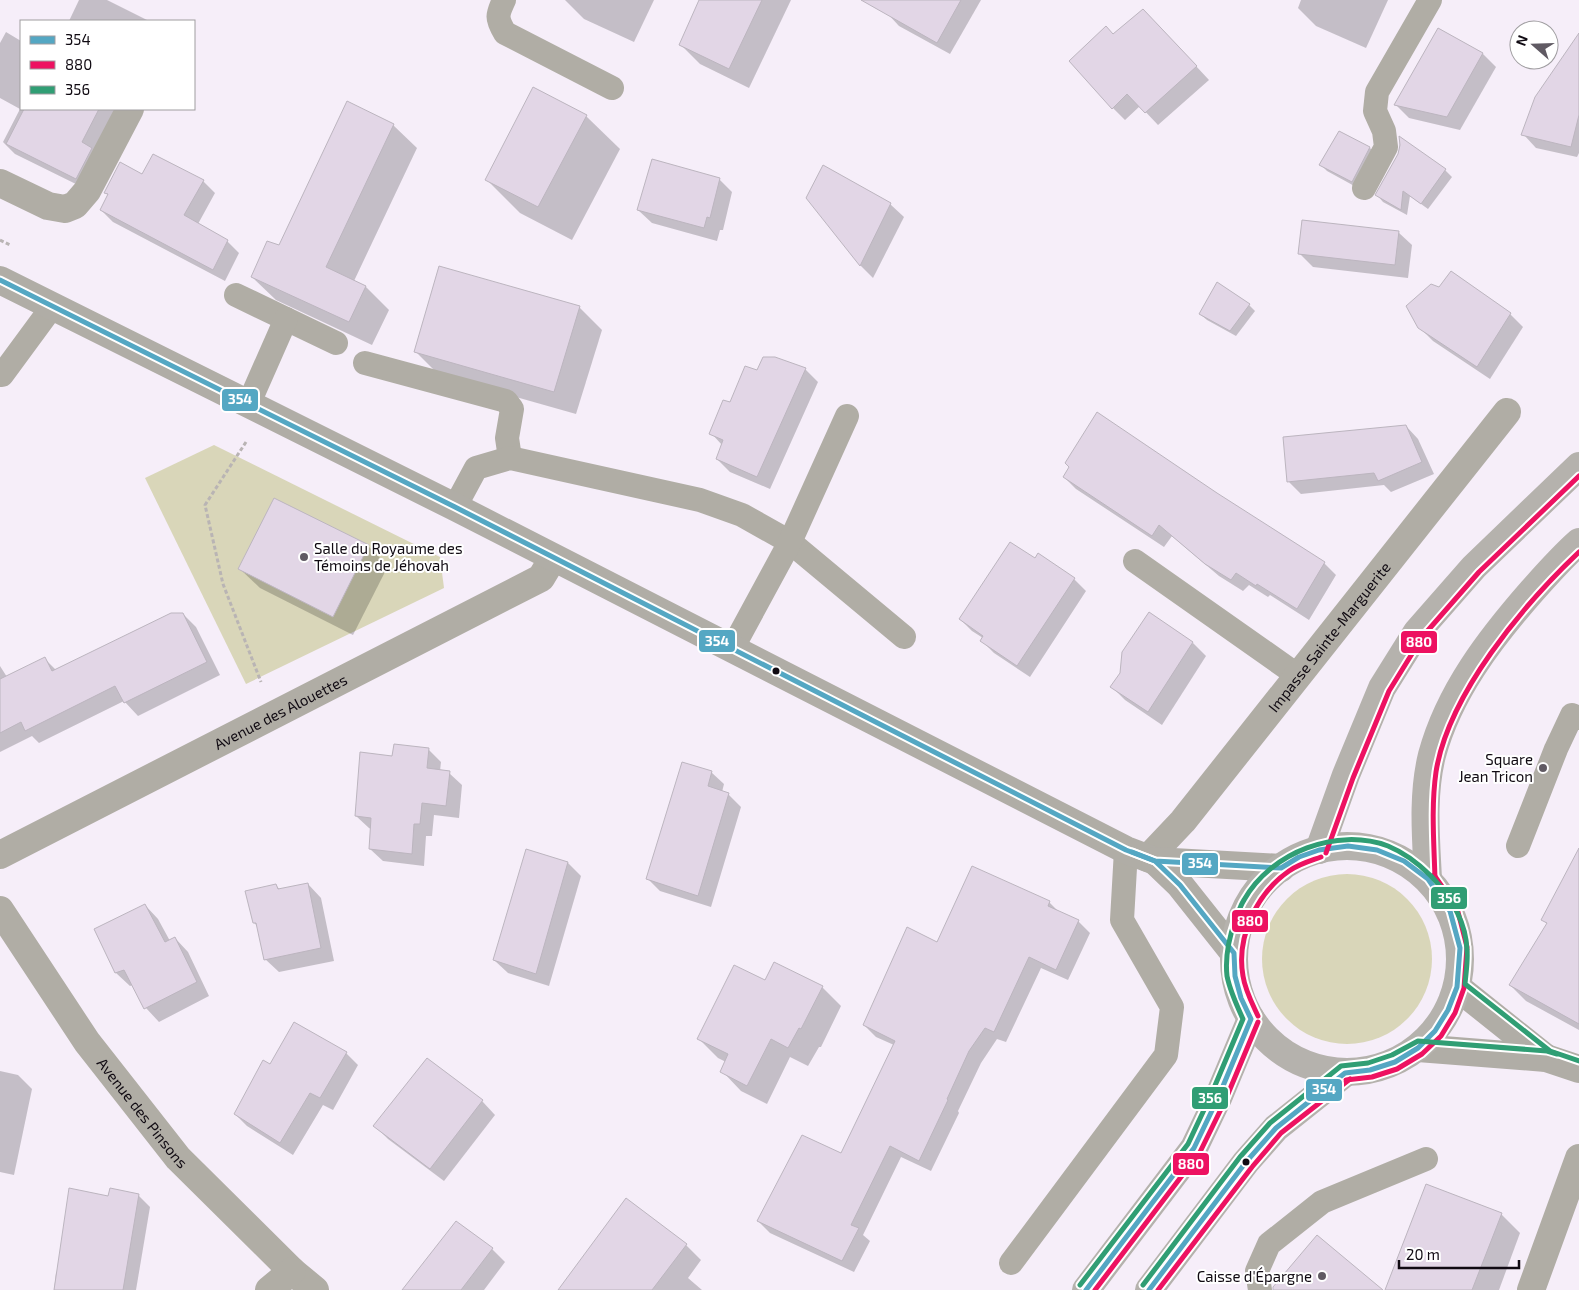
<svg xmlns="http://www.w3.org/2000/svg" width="1579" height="1290" font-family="'Exo 2',sans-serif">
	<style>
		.green { fill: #d9d6b9 }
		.shadow { fill: #0003 }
		.building { fill: #e2d6e6; stroke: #bcb5bf }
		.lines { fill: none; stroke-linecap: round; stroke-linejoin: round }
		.path { stroke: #b9b4b4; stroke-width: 3; stroke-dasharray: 4 2.5; stroke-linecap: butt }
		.service { stroke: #b0ada5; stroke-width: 24 }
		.minor { stroke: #b0ada5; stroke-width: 28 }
		.secondary { stroke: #b0ada6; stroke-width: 28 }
		.primary { stroke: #b5b2ad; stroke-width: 28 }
		.bus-1-casing { stroke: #fff; stroke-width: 9 }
		.bus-2-casing { stroke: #fff; stroke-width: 9 }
		.bus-3-casing { stroke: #fff; stroke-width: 9 }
		.bus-1 { stroke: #54a7c3; stroke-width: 5 }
		.bus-2 { stroke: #ed1261; stroke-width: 5 }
		.bus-3 { stroke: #309e74; stroke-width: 5 }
		.poi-dot { fill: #605a63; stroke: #fff; stroke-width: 2 }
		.bus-dot { fill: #100a12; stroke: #fff; stroke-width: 2 }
		.labels { text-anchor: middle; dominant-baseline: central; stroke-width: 4; stroke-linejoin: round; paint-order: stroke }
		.poi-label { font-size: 15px; fill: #100a12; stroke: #fff; text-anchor: end }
		.street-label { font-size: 15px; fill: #100a12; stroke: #fff }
		.line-badge { stroke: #fff; stroke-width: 2 }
		.badge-label { font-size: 14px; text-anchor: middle; font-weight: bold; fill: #fff }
	</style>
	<rect width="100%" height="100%" fill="#f6eef9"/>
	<g class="green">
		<path d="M214 445 440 557 444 588 246 684 145 478Z"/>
		<circle cx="1347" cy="959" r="85"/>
	</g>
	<g class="shadow">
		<path d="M79 0H107L149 21H69Z"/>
		<path d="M565 0H654L634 42 584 19Z"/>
		<path d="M701 0H791L749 88 700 64 681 45Z"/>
		<path d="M894 0H981L950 54 899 26 887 13Z"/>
		<path d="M1301 0H1388L1366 48 1316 26 1298 8Z"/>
		<path d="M1156 23 1209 80 1158 125 1140 106 1125 120 1113 108V35Z"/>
		<path d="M1438 30 1483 54 1496 67 1460 130 1409 118 1396 105Z"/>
		<path d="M6 32 21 41V109H117L88 190 15 154 3 142 20 109 0 98V43Z"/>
		<path d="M1579 35V153L1577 157 1536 148 1523 134Z"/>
		<path d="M586 116 620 149 572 240 520 213 486 179Z"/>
		<path d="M393 125 417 148 354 281 366 287 389 310 372 345 276 300 252 277Z"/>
		<path d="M1339 132 1370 148 1376 154 1358 188 1327 171 1320 164Z"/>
		<path d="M1400 139 1445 170 1452 177 1428 209 1410 196 1407 215 1383 202 1377 195 1399 154Z"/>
		<path d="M142 175 203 181 215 193 198 224 227 241 239 253 225 281 113 222 101 210 108 195 105 192Z"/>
		<path d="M719 179 732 192 723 230H720L717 241 652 223 638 210Z"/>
		<path d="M890 204 904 217 873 278 860 265Z"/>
		<path d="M1398 232 1412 245 1408 278 1313 267 1299 253Z"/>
		<path d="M1249 305 1255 311 1236 336 1207 320 1200 314Z"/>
		<path d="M579 307 602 330 576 414 439 375 416 352Z"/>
		<path d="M1510 314 1523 327 1490 379 1433 341 1419 327Z"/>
		<path d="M775 358 806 370 818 382 770 489 730 472 717 459 722 445 711 433 731 404 757 372Z"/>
		<path d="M1406 426 1418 439 1434 474 1391 492 1384 485 1301 494 1289 482Z"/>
		<path d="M1064 477 1216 494 1324 563 1336 575 1309 620 1270 595 1268 597 1249 585 1243 591 1219 576 1172 536 1164 547 1076 489Z"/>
		<path d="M368 546 388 566 353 635 260 588 240 569Z"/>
		<path d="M1036 559 1074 579 1086 591 1030 677 994 653 982 641 983 638 972 631 960 619Z"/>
		<path d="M183 614 196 627 220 675 138 716 124 701 39 743 32 736 0 752V666L7 677 45 659 56 670Z"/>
		<path d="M1193 643 1206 656 1162 725 1125 700 1112 687Z"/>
		<path d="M428 749 441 762 440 771 449 773 462 785 459 818 434 815 432 836H426L424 866 383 861 370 849 371 829 369 828 356 816 394 758Z"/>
		<path d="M711 772 724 784 722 792 729 795 741 807 711 907 660 891 648 879Z"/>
		<path d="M527 851 568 863 581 876 549 986 508 973 494 960Z"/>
		<path d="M1579 867V1030L1526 1001 1510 985 1548 925 1543 920Z"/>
		<path d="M308 884 321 898 334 961 279 972 265 959 259 927 254 923 276 885 280 890Z"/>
		<path d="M1049 902 1059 912 1078 921 1090 933 1068 980 1041 968 1006 1042 997 1039 981 1063 958 1111 959 1113 931 1171 901 1157 863 1235 870 1241 854 1272 770 1233 758 1221 841 1155 894 1045 876 1037 864 1025 938 943Z"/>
		<path d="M145 905 158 919 170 941 175 938 188 952 209 996 159 1022 146 1008 133 985 130 986 116 973 95 930Z"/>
		<path d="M765 982 822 987 841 1006 821 1047H819L808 1066 790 1057 767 1104 741 1091 722 1071 726 1062 718 1058 699 1039Z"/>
		<path d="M346 1053 358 1065 333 1110 323 1105 293 1155 247 1126 235 1114 270 1065Z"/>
		<path d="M427 1059 482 1101 495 1115 444 1181 388 1139 375 1126Z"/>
		<path d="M0 1071 18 1075 32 1089 14 1175 0 1172Z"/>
		<path d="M138 1195 150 1207 136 1290H54L56 1273 109 1197Z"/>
		<path d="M1501 1214 1520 1233 1499 1290H1386Z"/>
		<path d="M686 1245 701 1260 688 1278 702 1290H559Z"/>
		<path d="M492 1249 505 1262 484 1290H411Z"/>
	</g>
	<g class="building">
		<path d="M699 0H762L729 69 679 45Z"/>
		<path d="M861 0H961L937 43Z"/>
		<path d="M1143 9 1197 66 1145 113 1127 94 1112 109 1069 61 1106 26 1113 34Z"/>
		<path d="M1438 28 1483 53 1447 117 1394 105Z"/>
		<path d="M1579 33V115L1571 147 1521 135 1535 97Z"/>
		<path d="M533 87 587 115 538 207 485 180Z"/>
		<path d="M347 101 394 124 326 267 366 286 349 322 251 277 267 241 279 245Z"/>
		<path d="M24 109H99L82 142 92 148 76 179 6 144Z"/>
		<path d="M1339 131 1370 147 1352 182 1319 165Z"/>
		<path d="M1399 136 1446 169 1421 204 1403 191 1401 210 1375 195 1398 154 1400 145Z"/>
		<path d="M153 154 204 180 184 215 228 240 213 270 100 210 108 194 104 193 120 162 142 174Z"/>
		<path d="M652 159 720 178 710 218 707 217 704 228 637 210Z"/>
		<path d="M823 165 891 203 860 266 806 198Z"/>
		<path d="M1302 220 1399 231 1395 265 1298 254Z"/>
		<path d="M439 266 580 306 554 392 414 352Z"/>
		<path d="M1451 271 1511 313 1477 367 1418 328 1406 306 1431 284 1439 287Z"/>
		<path d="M1217 282 1250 304 1230 331 1199 314Z"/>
		<path d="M763 357H775L806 368 757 477 716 459 723 440 709 434 723 400 730 402 745 366 757 370Z"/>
		<path d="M1097 412 1217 493 1325 562 1297 609 1257 584 1256 586 1236 573 1231 580 1205 564 1159 525 1152 536 1063 477 1069 467 1065 463Z"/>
		<path d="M1406 425 1422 462 1378 481 1374 473 1287 482 1283 437Z"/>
		<path d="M274 498 369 545 333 617 238 569Z"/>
		<path d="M1010 542 1035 558 1038 553 1075 578 1017 666 980 641 983 636 959 619Z"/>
		<path d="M1149 612 1193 642 1148 712 1110 687 1120 673 1122 652Z"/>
		<path d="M171 613H183L207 662 124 703 115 686 25 731 21 722 0 733V679L45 657 52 671Z"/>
		<path d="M394 744 429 748 427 768 450 771 446 806 422 803 420 824H414L412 854 369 849 371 818 355 816 360 752 392 756Z"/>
		<path d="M682 762 712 771 708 786 729 793 698 896 646 879Z"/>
		<path d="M1579 848V1024L1509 985 1547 923 1541 920Z"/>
		<path d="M526 849 568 862 536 974 493 960Z"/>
		<path d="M972 866 1050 901 1048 906 1079 920 1056 970 1029 957 994 1032 985 1028 969 1051 947 1099 948 1100 919 1161 890 1146 851 1225 859 1228 842 1261 757 1221 802 1135 841 1153 895 1041 863 1025 907 927 937 942Z"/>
		<path d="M308 883 321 948 264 960 256 923H253L245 891 276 884 278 889Z"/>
		<path d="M145 904 165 942 175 937 197 982 144 1009 124 970 115 973 94 929Z"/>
		<path d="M774 962 823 986 801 1029 799 1028 788 1048 771 1039 747 1086 720 1072 728 1054 697 1039 734 965 765 980Z"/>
		<path d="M294 1022 347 1052 320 1098 310 1093 280 1143 234 1114 263 1060 270 1064Z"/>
		<path d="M427 1058 483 1100 430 1169 373 1126Z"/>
		<path d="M1426 1184 1502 1213 1472 1290H1385Z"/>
		<path d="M69 1188 108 1196 110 1188 139 1194 123 1290H54Z"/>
		<path d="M626 1198 687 1244 652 1290H558Z"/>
		<path d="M456 1221 493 1248 461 1290H402Z"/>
		<path d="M1317 1235 1383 1290H1273V1287Z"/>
	</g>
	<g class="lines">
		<g class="path">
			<path d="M0 240 10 245"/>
			<path d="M246 442 205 505 223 584 261 682"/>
		</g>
		<g class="service">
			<path d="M504 0C497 15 496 18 505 33L612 88"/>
			<path d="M1364 188 1386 147 1384 131 1375 111 1377 92 1430 0"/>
			<path d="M236 295 336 343"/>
			<path d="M365 363 506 401 512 409 507 438 510 458"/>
			<path d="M0 375H2L52 307"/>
			<path d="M249 403 286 319"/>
			<path d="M455 507 476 468 510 458 700 500 742 515 790 542 904 637"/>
			<path d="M1135 561 1297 675"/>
			<path d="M732 649 790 542 847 416"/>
			<path d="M1518 846 1556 749 1572 715 1579 718"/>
			<path d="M1011 1263 1166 1055 1172 1007 1122 920 1126 850"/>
			<path d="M1260 1290 1257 1271 1269 1244 1322 1202 1426 1159"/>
		</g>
		<g class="minor">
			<path d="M0 183 48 206 65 209 75 205 87 191 130 109"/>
			<path id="s1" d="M0 855 541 578 553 558"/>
			<path id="s2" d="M1148 858 1183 821 1507 412"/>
			<path id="s3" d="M0 910 87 1042 178 1158 292 1271 315 1290"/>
			<path d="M269 1290 292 1271"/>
			<path d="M1531 1290 1579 1158"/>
		</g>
		<g class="secondary">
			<path d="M0 280 455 507 1126 850 1155 861 1281 868"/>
			<path d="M1155 861 1180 885 1234 953"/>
			<path d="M1457 987 1546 1058"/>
			<path d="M1418 1048 1546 1058 1579 1069"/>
		</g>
		<g class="primary">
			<circle cx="1347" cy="959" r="113"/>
			<path d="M1319 850 1346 775 1382 688 1417 632 1474 567 1579 466"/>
			<path d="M1428 879C1426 838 1422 795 1432 755 1449 692 1490 639 1532 591 1547 574 1562 557 1579 542"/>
			<path d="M1086 1290 1194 1148 1218 1098 1251 1019"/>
			<path d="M1149 1290 1246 1162 1276 1128 1345 1073"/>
		</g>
		<g class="bus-1-casing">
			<g id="bus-1">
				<path d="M0 280 455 507 1126 850 1155 861 1281 868 1299 857 1319 850 1348 846 1377 850 1404 861 1428 879 1450 911 1460 948 1457 987 1448 1010 1435 1031 1418 1048 1395 1062 1370 1070 1345 1073 1276 1128 1246 1162 1149 1290"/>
				<path d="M1086 1290 1194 1148 1218 1098 1251 1019 1241 998 1235 976 1234 953 1180 885 1155 861 1132 852"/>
			</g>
		</g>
		<g class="bus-2-casing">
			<g id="bus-2">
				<path d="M1326 853 1353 778 1389 691 1423 636 1479 572 1579 476"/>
				<path d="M1435 879C1434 843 1431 807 1436 772 1448 695 1523 605 1579 552"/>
				<path d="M1258 1016C1252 1003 1245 990 1243 976 1236 937 1257 893 1289 871 1299 864 1310 861 1321 857"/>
				<path d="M1346 1080 1372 1077 1397 1069 1422 1054 1441 1036 1455 1013 1464 988 1467 947 1457 908 1434 875"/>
				<path d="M1095 1290 1200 1152 1225 1101 1258 1022"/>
				<path d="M1158 1290 1252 1167 1281 1133 1350 1079"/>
			</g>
		</g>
		<g class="bus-3-casing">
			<g id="bus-3">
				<path d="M1080 1285 1188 1144 1211 1095 1243 1019C1237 1006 1230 991 1227 976 1225 958 1229 938 1235 921 1238 914 1240 906 1244 900 1271 852 1337 827 1388 846 1405 853 1419 864 1431 876 1450 896 1466 921 1467 950 1468 961 1466 972 1465 984L1550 1051 1579 1061"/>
				<path d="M1143 1285 1240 1157 1270 1123 1341 1066 1368 1063 1392 1055 1418 1041 1547 1051 1557 1054"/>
			</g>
		</g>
		<use href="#bus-1" class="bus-1"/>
		<use href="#bus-2" class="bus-2"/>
		<use href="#bus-3" class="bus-3"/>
	</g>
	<g class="poi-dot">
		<circle cx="304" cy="557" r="5"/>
		<circle cx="1543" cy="768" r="5"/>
		<circle cx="1322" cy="1276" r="5"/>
	</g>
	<g class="bus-dot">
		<circle cx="776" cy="671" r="4.5"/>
		<circle cx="1246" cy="1162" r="4.5"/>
	</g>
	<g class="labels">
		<g class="poi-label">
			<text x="314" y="548" text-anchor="start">Salle du Royaume des<tspan x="314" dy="17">Témoins de Jéhovah</tspan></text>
			<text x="1533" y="759">Square<tspan x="1533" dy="17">Jean Tricon</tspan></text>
			<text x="1312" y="1276">Caisse d'Épargne</text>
		</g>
		<g class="street-label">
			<text stroke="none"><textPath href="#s2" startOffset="286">Impasse Sainte-Marguerite</textPath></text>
			<text stroke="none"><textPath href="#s1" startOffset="315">Avenue des Alouettes</textPath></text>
			<text stroke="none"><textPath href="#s3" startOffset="248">Avenue des Pinsons</textPath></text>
		</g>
	</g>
	<g class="line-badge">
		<rect x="221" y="388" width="38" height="24" rx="5" fill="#54a7c3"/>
		<rect x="698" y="629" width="38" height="24" rx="5" fill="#54a7c3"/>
		<rect x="1400" y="630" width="38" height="24" rx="5" fill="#ed1261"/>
		<rect x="1181" y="852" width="38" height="24" rx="5" fill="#54a7c3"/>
		<rect x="1430" y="886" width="38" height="24" rx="5" fill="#309e74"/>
		<rect x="1231" y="909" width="38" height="24" rx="5" fill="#ed1261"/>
		<rect x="1305" y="1078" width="38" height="24" rx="5" fill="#54a7c3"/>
		<rect x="1191" y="1086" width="38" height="24" rx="5" fill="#309e74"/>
		<rect x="1172" y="1152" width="38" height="24" rx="5" fill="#ed1261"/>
	</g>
	<g class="badge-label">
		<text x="240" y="404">354</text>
		<text x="717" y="646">354</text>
		<text x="1419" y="647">880</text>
		<text x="1200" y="868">354</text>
		<text x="1449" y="903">356</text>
		<text x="1250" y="926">880</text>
		<text x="1324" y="1094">354</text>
		<text x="1210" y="1103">356</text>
		<text x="1191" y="1169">880</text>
	</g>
	<rect x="20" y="20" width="175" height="90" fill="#ffffff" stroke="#9f9da0"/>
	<rect x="30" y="36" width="25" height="8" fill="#54a7c3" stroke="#9f9da0"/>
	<text x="65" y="45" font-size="15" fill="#100a12">354</text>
	<rect x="30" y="61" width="25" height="8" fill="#ed1261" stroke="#9f9da0"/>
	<text x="65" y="70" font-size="15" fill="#100a12">880</text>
	<rect x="30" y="86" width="25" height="8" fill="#309e74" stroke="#9f9da0"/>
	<text x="65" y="95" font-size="15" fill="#100a12">356</text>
	<g transform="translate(1534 45) rotate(290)"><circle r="24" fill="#ffffff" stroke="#9f9da0"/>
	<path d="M0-4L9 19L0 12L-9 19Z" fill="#605a63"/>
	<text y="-8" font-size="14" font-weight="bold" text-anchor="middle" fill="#100a12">N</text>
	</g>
	<path d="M1399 1260v8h120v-8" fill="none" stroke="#100a12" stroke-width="2.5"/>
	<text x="1406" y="1260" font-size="15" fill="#100a12" stroke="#ffffff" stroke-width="4" paint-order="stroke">20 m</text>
</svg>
